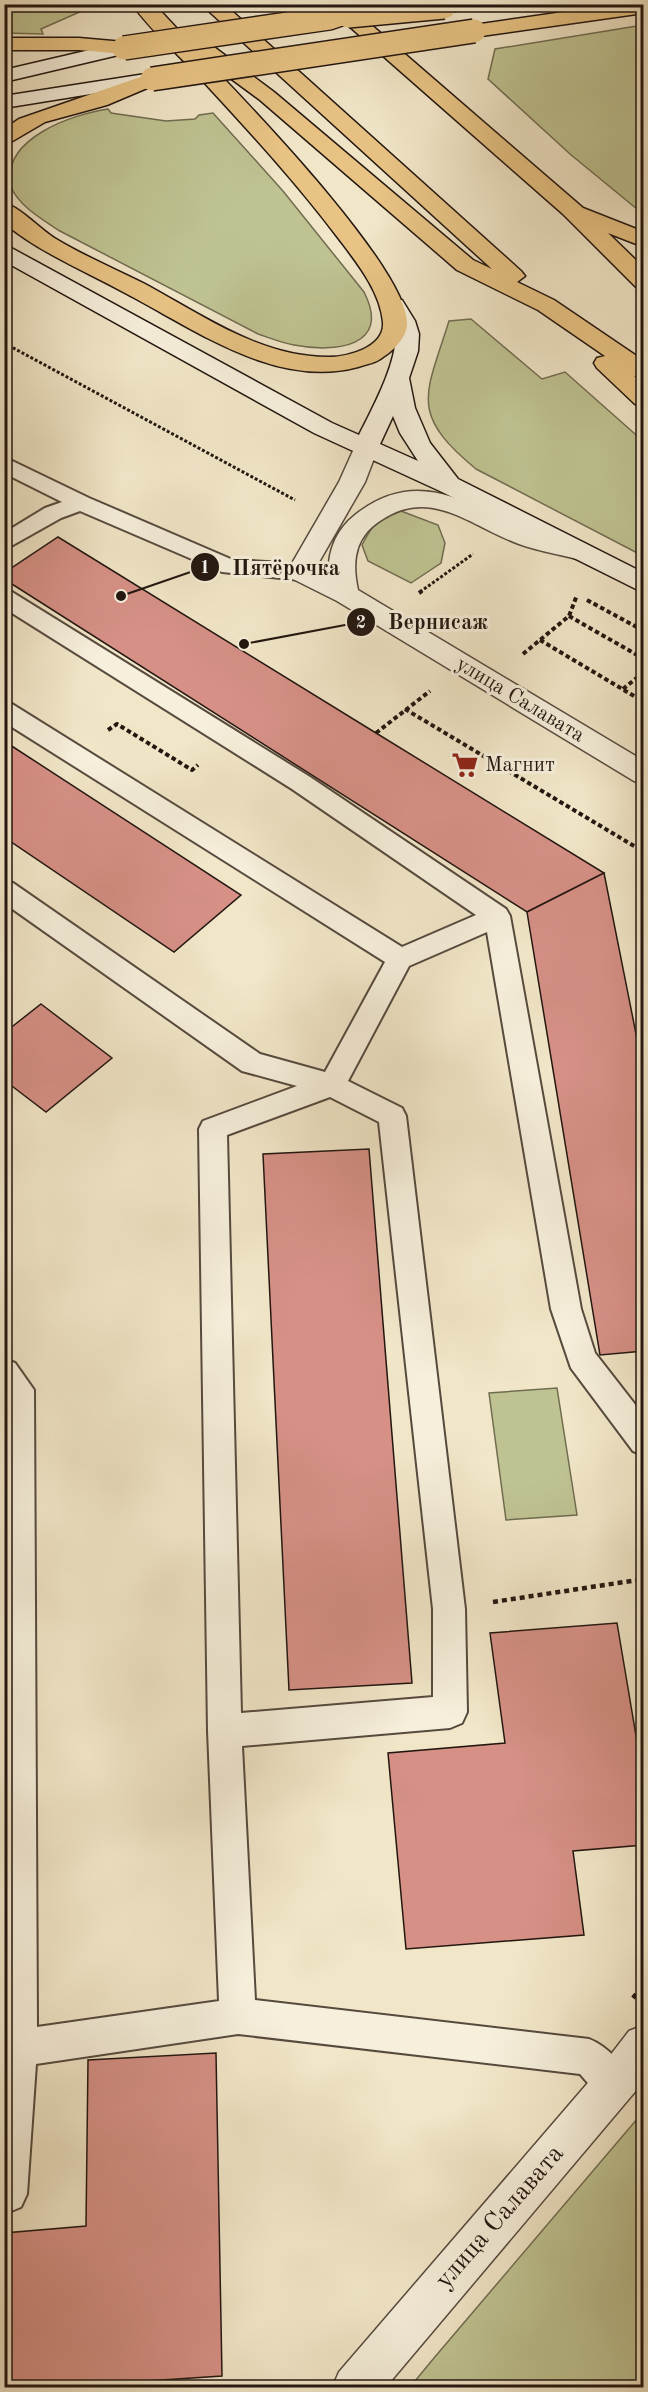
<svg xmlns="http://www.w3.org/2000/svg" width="648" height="2392" font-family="'Old Standard TT',serif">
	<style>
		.green { fill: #bfc392; stroke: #706c51; stroke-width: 1.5 }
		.building { fill: #d69086; stroke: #221610; stroke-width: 1.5 }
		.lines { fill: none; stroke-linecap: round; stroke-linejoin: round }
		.service-casing { stroke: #564a3e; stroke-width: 4 }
		.minor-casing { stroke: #564a3e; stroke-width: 3 }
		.secondary-casing { stroke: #221610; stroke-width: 3 }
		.primary-casing { stroke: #221610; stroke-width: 3 }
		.path-far2 { stroke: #221610; stroke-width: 3; stroke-dasharray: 3 2; stroke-linecap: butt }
		.path-far1 { stroke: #221610; stroke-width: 4; stroke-dasharray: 4.5 3; stroke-linecap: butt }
		.path { stroke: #221610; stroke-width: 4.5; stroke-dasharray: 5 4; stroke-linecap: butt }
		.service { fill: #f6efdb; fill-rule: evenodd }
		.minor { fill: #f6efdb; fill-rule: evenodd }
		.secondary { fill: #f6efdb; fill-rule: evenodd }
		.primary { fill: #e8c384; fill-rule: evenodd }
		.primary-bridge-casing { stroke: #221610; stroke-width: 26; stroke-linecap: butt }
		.primary-bridge { stroke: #e8c384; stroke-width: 23 }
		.labels { text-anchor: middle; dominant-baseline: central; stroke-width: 6; stroke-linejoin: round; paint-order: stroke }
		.street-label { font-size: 21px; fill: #221610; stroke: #f6efdb }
		.poi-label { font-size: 21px; fill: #221610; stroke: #f6efdb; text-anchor: start }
		.near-street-label { font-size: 26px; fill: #221610; stroke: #f6efdb }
		.leader { fill: none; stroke: #221610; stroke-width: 2 }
		.callout-dot { fill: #221610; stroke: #f6efdb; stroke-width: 2 }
		.mark-label { font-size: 18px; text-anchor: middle; font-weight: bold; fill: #fff }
		.callout-label { font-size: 22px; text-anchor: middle; font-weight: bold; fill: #221610; stroke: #f6efdb; stroke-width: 6; stroke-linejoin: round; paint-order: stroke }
	</style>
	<rect width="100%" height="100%" fill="#f1e6c8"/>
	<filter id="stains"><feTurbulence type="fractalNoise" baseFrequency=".00333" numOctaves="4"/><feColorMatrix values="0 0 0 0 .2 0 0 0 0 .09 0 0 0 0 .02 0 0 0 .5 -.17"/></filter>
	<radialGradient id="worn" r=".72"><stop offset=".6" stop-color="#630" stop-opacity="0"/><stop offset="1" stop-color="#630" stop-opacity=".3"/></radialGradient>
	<g class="green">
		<path d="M5 4 77 5 82 11 41 29 43 34 5 33Z"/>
		<path d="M643 25H644L643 214 570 154 488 79 495 49Z"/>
		<path d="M108 109 111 113 166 121 195 119 199 115 213 113 283 191 364 292C392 347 335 353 294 345 282 343 270 338 258 334L58 230C42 219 19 206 11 187 0 138 74 114 108 109Z"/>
		<path d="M471 319 542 379 565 372 643 441V556L476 469C408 413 426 395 449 321Z"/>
		<path d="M401 511 438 525 445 543 441 563 411 583 368 561 362 545C372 525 379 516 401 511Z"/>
		<path d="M557 1388 577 1515 506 1520 489 1393Z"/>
		<path d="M643 2112V2387H410L434 2358Z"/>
	</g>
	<g class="building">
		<path d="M58 537 376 733 604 873 527 912 4 579V573Z"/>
		<path d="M4 741 241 895 174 952 4 837Z"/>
		<path d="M604 873 644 1074V1351L600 1355 527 912Z"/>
		<path d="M41 1004 112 1058 46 1112 4 1080V1033Z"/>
		<path d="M369 1149 412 1683 289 1690 263 1154Z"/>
		<path d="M617 1623 644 1783V1845L573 1851 584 1935 406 1949 388 1753 505 1743 490 1633Z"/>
		<path d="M216 2053 222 2376 147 2381V2388H4V2233L86 2226 88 2060Z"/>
	</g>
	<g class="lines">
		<g class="service-casing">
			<g id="service">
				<path d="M4 457 89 498 233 560 300 564 308 567 311 572 308 577 300 580 222 572 80 511 61 518 4 550V533L45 508 62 502 4 473Z"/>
				<path d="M4 589 12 592 310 777 506 909 510 916 581 1309 595 1353 644 1416V1455L633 1451 571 1368 551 1309 487 932 409 966 348 1081 402 1108 406 1116 465 1609 467 1712 462 1723 450 1728 242 1746 255 2000 589 2039C609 2047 624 2065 632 2085L627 2098 614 2103 601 2098 580 2074 238 2034 36 2064 27 2194 21 2207 4 2214V1359L15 1363 34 1390 37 2027 219 2001 208 1731 199 1129 203 1121 297 1086 242 1071 4 903V881L13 883 260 1054 325 1072 385 962 4 722V702L12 704 402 947 476 915 292 789 4 608ZM330 1097 379 1122 433 1609V1697L241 1713 227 1135Z"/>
			</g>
		</g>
		<g class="minor-casing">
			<g id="minor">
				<path d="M366 440 375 442 378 448 365 482 315 569 329 576C327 552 336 530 355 515 420 463 472 508 537 532 553 538 570 540 586 544L590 550 586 556 577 559C558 554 538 551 519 544 465 524 427 482 372 527 353 544 353 567 358 590L644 761V784L634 781 337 601 291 578 287 572 339 482 357 442Z"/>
				<path d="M644 2025V2081L385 2388H332L339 2372 599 2070 629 2031Z"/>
			</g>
		</g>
		<g class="secondary-casing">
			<g id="secondary">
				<path d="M124 42 131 44 134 48 131 52 4 82V70Z"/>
				<path d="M152 73 159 75 162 79 159 83 4 108V96Z"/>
				<path d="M4 244 332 423 359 435C372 409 400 358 395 330 393 321 387 313 382 305L386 300H402L415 321 419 334 418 351 409 378 415 408 430 443 458 479 644 573V593L440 491 314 433 4 261ZM393 416 400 433 418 461 380 444Z"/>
			</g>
		</g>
		<g class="primary-casing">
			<g id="primary">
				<path d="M132 4H154L197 50 207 45 214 47 274 92 473 260 492 269 201 4H224L521 271 525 276 517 282 554 300 644 361V379L634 376 644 385V406L635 404 597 368 594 363 597 358 605 356 538 310 457 270 260 100 207 61C248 104 410 271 407 325 406 338 393 351 383 357 376 363 367 364 358 367 276 389 196 330 127 294 87 272 45 255 9 227L4 223V203C20 207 41 230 56 239 84 256 115 269 145 284 202 315 260 357 328 357 347 357 385 348 383 322 380 291 357 263 339 239 296 182 248 130 200 78 178 54 151 31 132 4Z"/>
				<path d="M324 4H347L583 208 644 232V247L608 233 644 268V289L636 287 563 214Z"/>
				<path d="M436 4H474L471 8 444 13 437 11 434 7Z"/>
				<path d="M619 4H644V13L474 37 467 35 464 31 467 27 474 25Z"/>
				<path d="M4 38H79L124 42 131 44 134 48 131 52 124 54 79 50H4Z"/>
				<path d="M152 73 159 75 162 79 159 83 107 105 45 122 4 146V129L19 119Z"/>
			</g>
		</g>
		<g class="path-far2">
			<path d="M4 343 295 500"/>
			<path d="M420 592 473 554"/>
		</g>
		<g class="path-far1">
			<path d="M419 593 422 591"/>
			<path d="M587 600 644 631"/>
			<path d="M569 616 644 659"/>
			<path d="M540 640 644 702"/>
			<path d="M523 654 569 616 577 595"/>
			<path d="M623 689 644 672"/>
			<path d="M405 709 639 849 644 867"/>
			<path d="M108 730 117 724 192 770 198 765"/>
			<path d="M376 733 430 691"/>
		</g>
		<g class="path">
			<path d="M493 1602 644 1579"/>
			<path d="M633 1998 644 1984"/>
		</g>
		<use href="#service" class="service"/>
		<use href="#minor" class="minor"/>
		<use href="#secondary" class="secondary"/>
		<use href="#primary" class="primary"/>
		<g class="primary-bridge-casing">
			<g id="primary-bridge">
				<path d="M348 16 444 7"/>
				<path d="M124 48 329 18 370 4"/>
				<path d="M152 79 474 31"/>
			</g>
		</g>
		<use href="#primary-bridge" class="primary-bridge"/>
	</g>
	<defs>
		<g id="supermarket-bare" transform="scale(2.07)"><path d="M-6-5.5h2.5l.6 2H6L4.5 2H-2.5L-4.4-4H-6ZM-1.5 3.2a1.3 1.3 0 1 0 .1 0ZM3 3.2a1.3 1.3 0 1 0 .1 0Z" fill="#8f2418" stroke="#f6efdb" stroke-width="2.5" paint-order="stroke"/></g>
	</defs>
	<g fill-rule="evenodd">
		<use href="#supermarket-bare" x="465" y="765"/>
	</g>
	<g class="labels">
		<g class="street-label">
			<text transform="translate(520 700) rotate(31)">улица Салавата</text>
		</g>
		<g class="poi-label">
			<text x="485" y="765">Магнит</text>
		</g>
		<g class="near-street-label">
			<text transform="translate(500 2217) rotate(-49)">улица Салавата</text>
		</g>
	</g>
	<path class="leader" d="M121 596L205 567M244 644L361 622"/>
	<g class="callout-dot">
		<circle cx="121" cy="596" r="6"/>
		<circle cx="244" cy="644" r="6"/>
		<circle cx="205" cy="567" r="15"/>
		<circle cx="361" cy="622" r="15"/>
	</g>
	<g class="mark-label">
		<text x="205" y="573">1</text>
		<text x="361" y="628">2</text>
	</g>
	<g class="callout-label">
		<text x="286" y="575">Пятёрочка</text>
		<text x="438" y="629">Вернисаж</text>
	</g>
	<rect width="648" height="2392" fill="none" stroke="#f1e6c8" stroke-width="24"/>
	<rect x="6" y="6" width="636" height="2380" fill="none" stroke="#221610" stroke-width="3"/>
	<rect x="12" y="12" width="624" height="2368" fill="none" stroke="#221610" stroke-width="1.5"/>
	<rect width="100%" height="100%" filter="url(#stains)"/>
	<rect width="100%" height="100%" fill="url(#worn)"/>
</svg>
